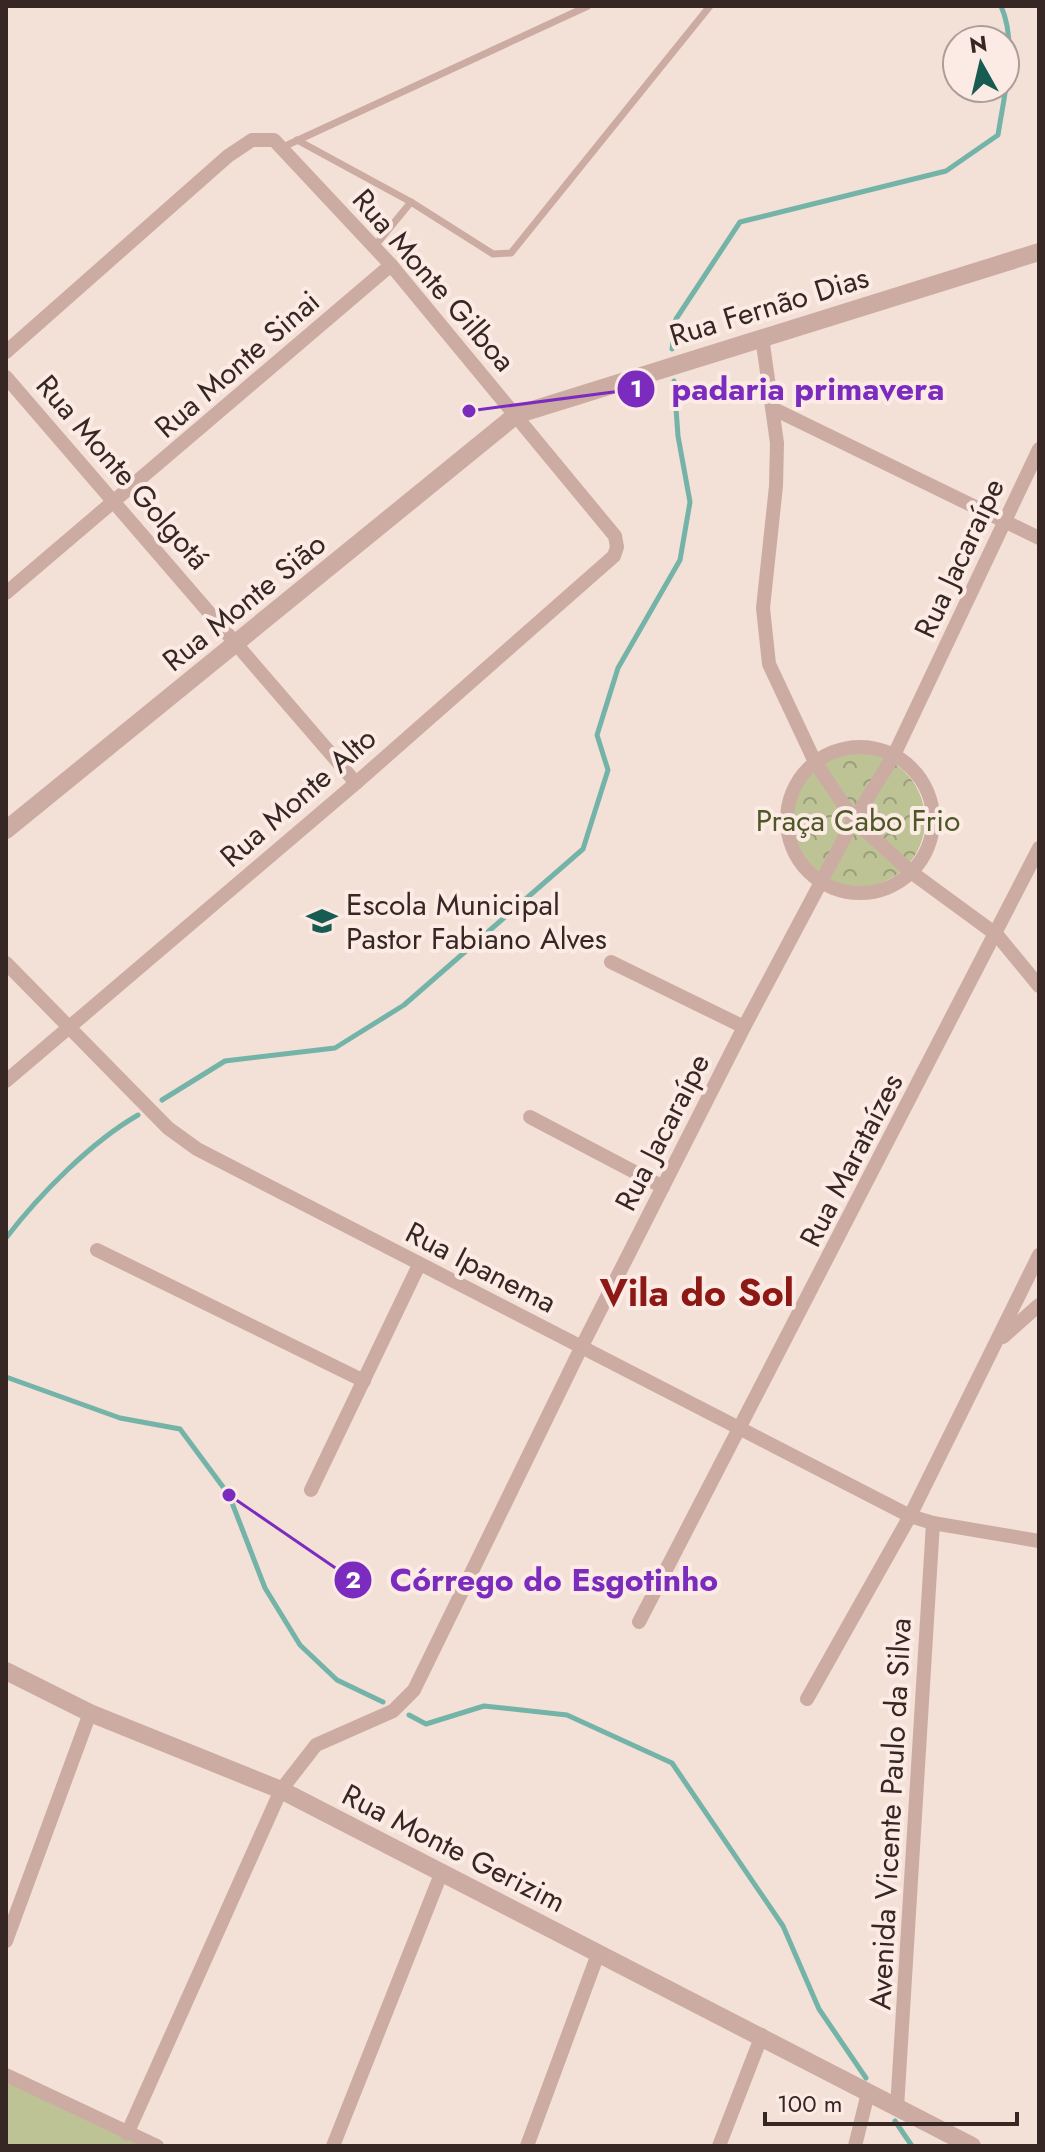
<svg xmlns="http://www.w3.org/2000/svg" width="1045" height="2152" font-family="Jost,sans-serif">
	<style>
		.green { fill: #bec396 }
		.forest { fill: url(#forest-crowns) }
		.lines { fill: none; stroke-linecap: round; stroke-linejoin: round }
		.stream { stroke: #74b3a7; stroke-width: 5 }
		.service { stroke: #ccaca2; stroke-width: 7 }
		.minor { stroke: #ccaca2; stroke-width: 14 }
		.tertiary { stroke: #ccaca2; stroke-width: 18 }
		.labels { text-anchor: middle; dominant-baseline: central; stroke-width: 8; stroke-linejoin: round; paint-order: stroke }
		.street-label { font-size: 30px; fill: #362725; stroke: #fbebe4 }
		.park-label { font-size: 30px; fill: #505727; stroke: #fbebe4 }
		.poi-label { font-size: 30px; fill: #362725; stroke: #fbebe4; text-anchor: start }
		.district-label { font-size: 38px; font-weight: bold; fill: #8d1917; stroke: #fbebe4 }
		.leader { fill: none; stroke: #7b2cbf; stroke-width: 3 }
		.callout-dot { fill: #7b2cbf; stroke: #fbebe4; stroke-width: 3 }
		.mark-label { font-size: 24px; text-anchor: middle; font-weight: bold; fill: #fff }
		.callout-label { font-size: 32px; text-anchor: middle; font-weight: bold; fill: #7b2cbf; stroke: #fbebe4; stroke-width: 8; stroke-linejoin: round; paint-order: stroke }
	</style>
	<defs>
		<pattern id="forest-crowns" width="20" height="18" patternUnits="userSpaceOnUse" patternTransform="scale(2)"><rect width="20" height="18" fill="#bec396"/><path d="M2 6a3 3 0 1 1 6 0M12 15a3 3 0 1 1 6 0" fill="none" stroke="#9b9e7a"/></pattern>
	</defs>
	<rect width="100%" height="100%" fill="#f3e0d7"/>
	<path class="green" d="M6 2070 159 2146H6Z"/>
	<circle class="forest" cx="858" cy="820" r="67"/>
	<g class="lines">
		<g class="stream">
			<path d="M672 349 676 319 740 222 946 171 998 135C1004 95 1018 44 1001 6"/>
			<path d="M162 1100 225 1061 335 1048 404 1005 583 849 608 770 597 735 618 668 680 560 690 502 678 436 674 381"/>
			<path d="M6 1238C39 1195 91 1142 138 1115"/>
			<path d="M6 1377 120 1418 180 1429 229 1495 265 1588 300 1645 337 1680 383 1702"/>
			<path d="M409 1715 426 1724 484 1706 567 1715 672 1763 783 1926 819 2009 866 2078"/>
			<path d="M895 2121 912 2146"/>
		</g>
		<g class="service">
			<path d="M297 140 411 202 493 254 511 253 710 6"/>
			<path d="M283 147 588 6"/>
			<path d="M375 246 411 202"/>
		</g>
		<g class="minor">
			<path d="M762 337 777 443 776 486 763 608 769 664 815 762 854 820 911 872 997 935 1039 986"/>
			<path d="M6 352 228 156 252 140H274L391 265 615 536 617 547 614 556 356 783 6 1081"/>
			<path d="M6 377 356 783"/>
			<path d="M774 409 1039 538"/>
			<path d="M6 593 391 265"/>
			<circle cx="860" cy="820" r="73"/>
			<path d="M611 962 744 1027"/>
			<path d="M6 963 168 1128 197 1149 910 1516 933 1523 1039 1541"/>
			<path d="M530 1117 663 1187"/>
			<path d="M97 1250 364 1381"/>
			<path d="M1003 1337 1039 1305"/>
			<path d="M311 1490 419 1265"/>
			<path d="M639 1622 1039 848"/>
			<path d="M807 1699 910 1516 1039 1255"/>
			<path d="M6 1941 90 1713"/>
			<path d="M6 2075 157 2146"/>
			<path d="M897 2108 933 1523"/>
			<path d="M127 2134 281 1790 316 1745 393 1711 414 1690 581 1348 744 1027 854 820 894 755 1039 449"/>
			<path d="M333 2146 441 1874"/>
			<path d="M527 2146 598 1954"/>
			<path d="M719 2146 762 2035"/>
			<path d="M855 2146 868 2093"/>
		</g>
		<g class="tertiary">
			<path d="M6 830 516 415 1039 252"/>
			<path d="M6 1671 90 1713 281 1790 972 2146"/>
		</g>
	</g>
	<defs>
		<g id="school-bare" transform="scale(2.4)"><path d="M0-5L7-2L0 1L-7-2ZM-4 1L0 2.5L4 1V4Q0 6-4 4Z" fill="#175b51" stroke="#fbebe4" stroke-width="2.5" paint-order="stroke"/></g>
	</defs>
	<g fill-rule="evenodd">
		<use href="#school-bare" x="322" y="921"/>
	</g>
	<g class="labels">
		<g class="street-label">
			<text transform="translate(434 280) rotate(49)">Rua Monte Gilboa</text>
			<text transform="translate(769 306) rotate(-17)">Rua Fernão Dias</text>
			<text transform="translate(237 364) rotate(-41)">Rua Monte Sinai</text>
			<text transform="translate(123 472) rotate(49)">Rua Monte Golgotá</text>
			<text transform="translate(959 558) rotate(-65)">Rua Jacaraípe</text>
			<text transform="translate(244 602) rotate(-39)">Rua Monte Sião</text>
			<text transform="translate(298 797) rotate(-41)">Rua Monte Alto</text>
			<text transform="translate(662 1132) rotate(-63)">Rua Jacaraípe</text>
			<text transform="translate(851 1160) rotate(-63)">Rua Marataízes</text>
			<text transform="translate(481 1267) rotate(27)">Rua Ipanema</text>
			<text transform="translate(890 1814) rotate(-87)">Avenida Vicente Paulo da Silva</text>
			<text transform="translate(454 1848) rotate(27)">Rua Monte Gerizim</text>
		</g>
		<g class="park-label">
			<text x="858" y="820">Praça Cabo Frio</text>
		</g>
		<g class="poi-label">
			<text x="346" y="904">Escola Municipal<tspan x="346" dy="34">Pastor Fabiano Alves</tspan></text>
		</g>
		<g class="district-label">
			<text x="697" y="1292">Vila do Sol</text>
		</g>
	</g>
	<path class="leader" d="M469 411L636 389M229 1495L353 1580"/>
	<g class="callout-dot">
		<circle cx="469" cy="411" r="8"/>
		<circle cx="229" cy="1495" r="8"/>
		<circle cx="636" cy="389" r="20"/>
		<circle cx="353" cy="1580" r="20"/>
	</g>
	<g class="mark-label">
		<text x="636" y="397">1</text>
		<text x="353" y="1588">2</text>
	</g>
	<g class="callout-label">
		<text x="808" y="400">padaria primavera</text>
		<text x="554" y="1591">Córrego do Esgotinho</text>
	</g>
	<rect width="1045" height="2152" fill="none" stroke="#362725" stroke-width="16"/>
	<g transform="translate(981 64) rotate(352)"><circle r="38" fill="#fbebe4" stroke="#ac9d98" stroke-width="2"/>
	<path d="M0-6L14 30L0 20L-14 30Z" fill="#175b51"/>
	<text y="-12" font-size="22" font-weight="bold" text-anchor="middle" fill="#362725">N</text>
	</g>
	<path d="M765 2112v12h252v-12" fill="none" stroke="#362725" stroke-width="4"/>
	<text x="777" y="2112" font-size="24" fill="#362725" stroke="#fbebe4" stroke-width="6" paint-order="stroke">100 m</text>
</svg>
